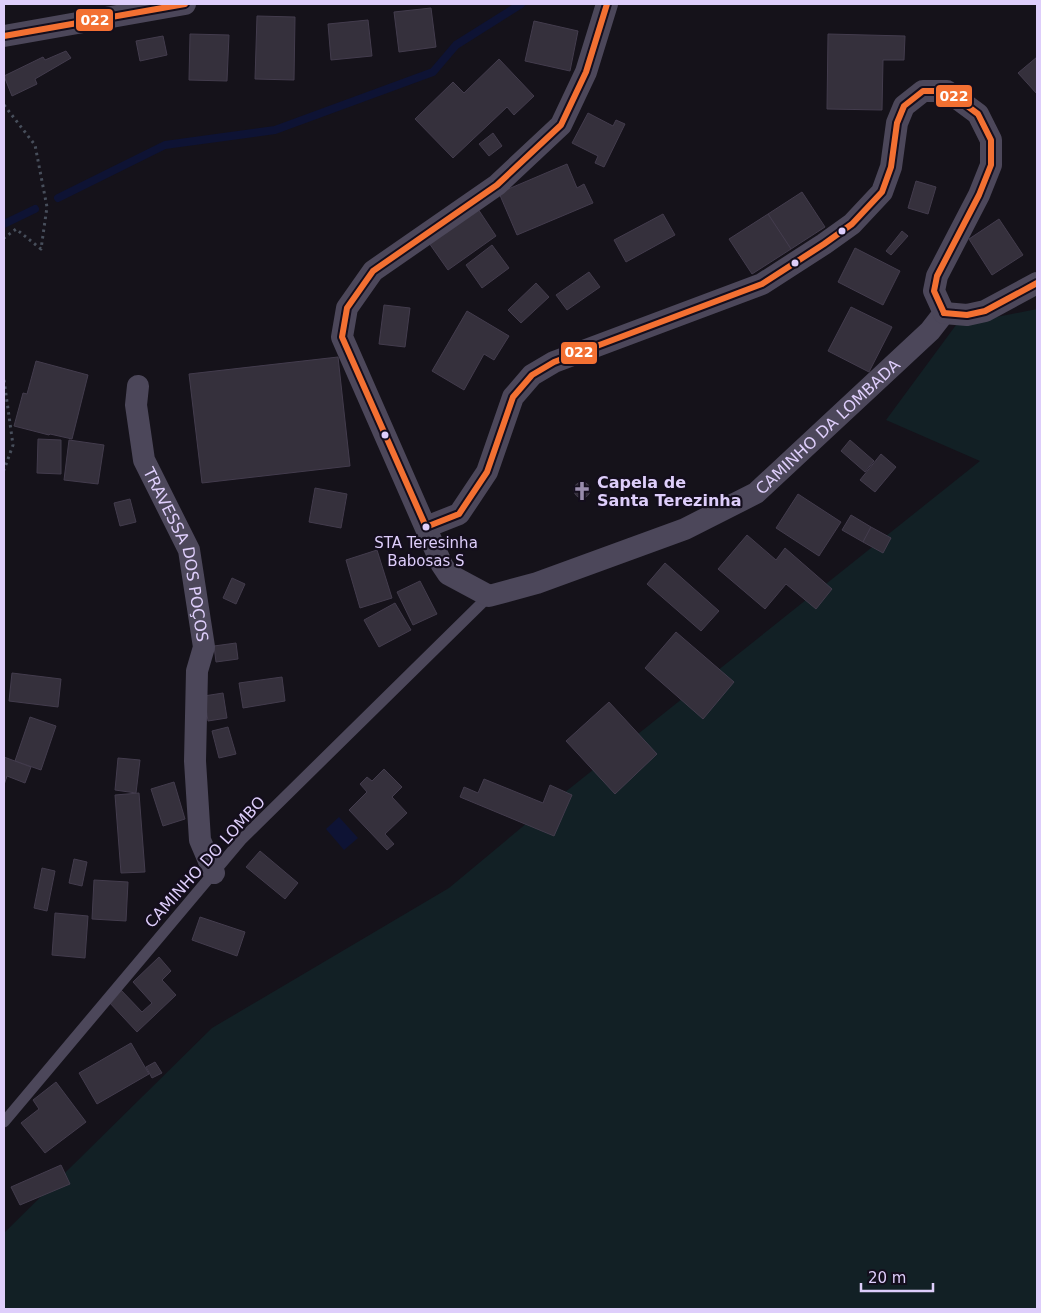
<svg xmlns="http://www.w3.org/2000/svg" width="1041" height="1313" font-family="'DejaVu Sans',sans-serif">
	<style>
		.green { fill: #122025 }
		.water { fill: #0e1334 }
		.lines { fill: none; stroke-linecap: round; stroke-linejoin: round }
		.stream { stroke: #0e1334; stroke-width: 8 }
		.building { fill: #35303c; stroke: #433c4d }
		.path { stroke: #474e5b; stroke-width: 3; stroke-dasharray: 2.5 4; stroke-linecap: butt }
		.service { stroke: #4c475a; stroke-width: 11 }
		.minor { stroke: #4c475a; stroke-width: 22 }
		.bus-1-casing { stroke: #140e1d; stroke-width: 10 }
		.bus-1 { stroke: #f37032; stroke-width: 6 }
		.bus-dot { fill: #decefb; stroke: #140e1d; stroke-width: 2 }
		.labels { text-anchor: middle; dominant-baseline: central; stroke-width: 4.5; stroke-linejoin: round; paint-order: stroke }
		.bus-label { font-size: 15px; fill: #decefb; stroke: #140e1d }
		.street-label { font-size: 16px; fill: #decefb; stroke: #140e1d }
		.poi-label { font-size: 16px; font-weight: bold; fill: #decefb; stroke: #140e1d; text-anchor: start }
		.line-badge { stroke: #140e1d; stroke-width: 2 }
		.badge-label { font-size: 14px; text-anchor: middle; font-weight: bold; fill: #fff }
	</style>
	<rect width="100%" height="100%" fill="#15121a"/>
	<path class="green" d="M1037 309V1309H4V1233L212 1028 449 888 539 813 980 461 886 420 956 325Z"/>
	<path class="water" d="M339 817 358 838 344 850 326 829Z"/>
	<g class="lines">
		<g class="stream">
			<path d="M58 198 165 145 275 130 433 72 456 45 521 4"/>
			<path d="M4 224 35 209"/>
		</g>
	</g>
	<g class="building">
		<path d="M431 8 436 47 399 52 394 12Z"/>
		<path d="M257 16 295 17 294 80 255 79Z"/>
		<path d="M368 20 372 56 331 60 328 24Z"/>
		<path d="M534 21 578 31 570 71 525 61Z"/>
		<path d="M190 34 229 35 227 81 189 80Z"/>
		<path d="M828 34 905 36 904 60H883L882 110 827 109Z"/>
		<path d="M163 36 167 55 140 61 136 41Z"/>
		<path d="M66 51 71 58 35 79 37 84 12 96 4 76 43 57 45 60Z"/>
		<path d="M1037 57V94L1018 73Z"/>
		<path d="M499 59 534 96 514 115 507 107 453 158 415 119 453 82 464 93Z"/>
		<path d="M588 113 613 126 616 120 625 124 604 167 595 163 598 156 572 143Z"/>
		<path d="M493 133 502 146 489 156 479 144Z"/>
		<path d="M567 164 577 188 584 184 593 203 517 235 499 193Z"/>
		<path d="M916 181 936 187 928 214 908 208Z"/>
		<path d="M802 192 825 227 791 249 768 214Z"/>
		<path d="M478 209 496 236 448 270 429 243Z"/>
		<path d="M663 214 675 235 626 262 614 240Z"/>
		<path d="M768 214 791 249 752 274 729 239Z"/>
		<path d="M999 219 1023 255 992 275 969 239Z"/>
		<path d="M902 231 908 236 891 255 886 251Z"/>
		<path d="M492 245 509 268 482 288 466 265Z"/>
		<path d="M855 248 900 271 883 305 838 282Z"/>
		<path d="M589 272 600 287 567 310 556 295Z"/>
		<path d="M536 283 549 297 521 323 508 310Z"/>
		<path d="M384 305 410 308 405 347 379 344Z"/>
		<path d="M851 307 892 327 869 372 828 351Z"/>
		<path d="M467 311 509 336 494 360 484 354 464 390 432 371Z"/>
		<path d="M338 357 350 466 202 483 189 374Z"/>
		<path d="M36 361 88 375 72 439 50 434 49 435 14 426 23 393 27 394Z"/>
		<path d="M38 439 61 440V474L37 473Z"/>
		<path d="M69 440 104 445 98 484 64 480Z"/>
		<path d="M850 440 874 461 865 472 841 451Z"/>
		<path d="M881 454 896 467 875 492 860 480Z"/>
		<circle cx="582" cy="490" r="8"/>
		<path d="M315 488 347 494 341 528 309 522Z"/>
		<path d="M798 494 841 522 819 556 776 528Z"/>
		<path d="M130 499 136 522 120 526 114 503Z"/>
		<path d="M851 515 871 527 863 542 842 530Z"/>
		<path d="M871 527 891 538 883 553 863 542Z"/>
		<path d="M747 535 776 560 785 548 832 589 816 609 786 584 765 609 718 569Z"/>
		<path d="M377 550 392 598 360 608 346 560Z"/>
		<path d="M665 563 719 611 701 631 647 584Z"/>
		<path d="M232 578 245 584 236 604 223 598Z"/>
		<path d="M420 581 437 614 413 625 397 592Z"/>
		<path d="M395 603 411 630 379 647 364 620Z"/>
		<path d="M676 632 734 682 703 719 645 668Z"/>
		<path d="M236 643 238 659 216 662 214 646Z"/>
		<path d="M12 673 61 679 58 707 9 701Z"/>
		<path d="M282 677 285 701 243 708 239 683Z"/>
		<path d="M223 693 227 718 208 721 204 696Z"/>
		<path d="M609 702 657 754 615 794 566 741Z"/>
		<path d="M30 717 56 726 41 770 15 761Z"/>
		<path d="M228 727 236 754 219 758 212 731Z"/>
		<path d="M4 757 31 767 25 783 7 776 4 785Z"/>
		<path d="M118 758 140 760 136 793 115 790Z"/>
		<path d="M384 769 402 787 392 797 407 813 385 834 394 844 387 850 349 810 367 792 360 784 367 777 372 781Z"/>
		<path d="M484 779 543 803 550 785 572 795 554 836 460 797 464 787 478 793Z"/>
		<path d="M174 782 185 819 163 826 151 789Z"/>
		<path d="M139 793 145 872 121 873 115 795Z"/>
		<path d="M260 851 298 883 285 899 246 867Z"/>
		<path d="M74 859 87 862 82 886 69 883Z"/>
		<path d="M42 868 55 871 47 911 34 908Z"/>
		<path d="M94 880 128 882 126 921 92 919Z"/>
		<path d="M55 913 88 916 85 958 52 955Z"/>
		<path d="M200 917 245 932 237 956 192 940Z"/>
		<path d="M159 957 171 971 162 980 176 995 137 1032 108 1001 120 989 142 1012 152 1003 133 982Z"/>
		<path d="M131 1043 149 1074 97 1104 79 1073Z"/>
		<path d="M155 1062 162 1073 152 1078 146 1067Z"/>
		<path d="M56 1082 86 1122 45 1153 21 1123 39 1109 33 1100Z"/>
		<path d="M61 1165 70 1184 20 1205 11 1187Z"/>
	</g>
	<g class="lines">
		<g class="path">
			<path d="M4 105 35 145 47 207 41 249 16 229 4 238"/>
			<path d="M4 380 13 445 4 470"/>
		</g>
		<path class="service" d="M4 1122 242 839 489 596"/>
		<g class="minor">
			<path id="s1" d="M607 4 586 72 561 125 497 185 373 271 347 308 342 337 442 565 448 574 489 596 537 583 685 529 756 493 930 331 944 313"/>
			<path d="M4 36 185 4"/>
			<path d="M944 313 967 315 985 311 1037 283"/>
			<path id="s2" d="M138 386 136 405 144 460 189 550 204 647 197 671 195 761 200 840 214 873"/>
			<path d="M426 527 459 514 487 472 513 397 532 375 554 362 762 284 824 244 852 224 882 192 891 167 897 123 904 106 923 91H947L978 114 991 140V165L979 195 937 276 934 291 944 313"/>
		</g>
		<g class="bus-1-casing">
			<g id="bus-1">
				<path d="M4 36 185 4"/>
				<path d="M944 313 967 315 985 311 1037 283"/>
				<path d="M426 527 459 514 487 472 513 397 532 375 554 362 762 284 824 244 852 224 882 192 891 167 897 123 904 106 923 91H947L978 114 991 140V165L979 195 937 276 934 291 944 313"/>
				<path d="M426 527 342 337 347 308 373 271 497 185 561 125 586 72 607 4"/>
			</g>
		</g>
		<use href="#bus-1" class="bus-1"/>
	</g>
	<defs>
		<g id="church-bare" transform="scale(1.5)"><path d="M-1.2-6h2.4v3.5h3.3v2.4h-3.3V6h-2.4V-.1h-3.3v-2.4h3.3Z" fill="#988cac" stroke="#140e1d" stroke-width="2.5" paint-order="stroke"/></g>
	</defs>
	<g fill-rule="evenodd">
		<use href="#church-bare" x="582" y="491"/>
	</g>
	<g class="bus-dot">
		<circle cx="842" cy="231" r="4.5"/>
		<circle cx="795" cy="263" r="4.5"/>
		<circle cx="385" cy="435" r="4.5"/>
		<circle cx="426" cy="527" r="4.5"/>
	</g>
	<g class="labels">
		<g class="bus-label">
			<text x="426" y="543">STA Teresinha<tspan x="426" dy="18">Babosas S</tspan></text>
		</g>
		<g class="street-label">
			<text stroke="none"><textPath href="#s1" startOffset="1134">CAMINHO DA LOMBADA</textPath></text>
			<text stroke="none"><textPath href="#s2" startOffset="176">TRAVESSA DOS POÇOS</textPath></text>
			<text transform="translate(205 862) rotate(-48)">CAMINHO DO LOMBO</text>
		</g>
		<g class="poi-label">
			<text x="597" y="482">Capela de<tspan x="597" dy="18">Santa Terezinha</tspan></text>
		</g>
	</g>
	<g class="line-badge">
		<rect x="75" y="8" width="39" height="24" rx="5" fill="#f37032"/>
		<rect x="935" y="84" width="38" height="24" rx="5" fill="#f37032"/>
		<rect x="560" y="341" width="38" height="24" rx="5" fill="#f37032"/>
	</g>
	<g class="badge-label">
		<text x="95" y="25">022</text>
		<text x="954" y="101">022</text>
		<text x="579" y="357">022</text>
	</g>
	<rect width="1041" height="1313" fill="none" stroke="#decefb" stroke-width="10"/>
	<path d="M861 1283v8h72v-8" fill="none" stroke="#decefb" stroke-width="2.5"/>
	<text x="868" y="1283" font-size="15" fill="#decefb" stroke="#140e1d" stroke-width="4" paint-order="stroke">20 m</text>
</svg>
